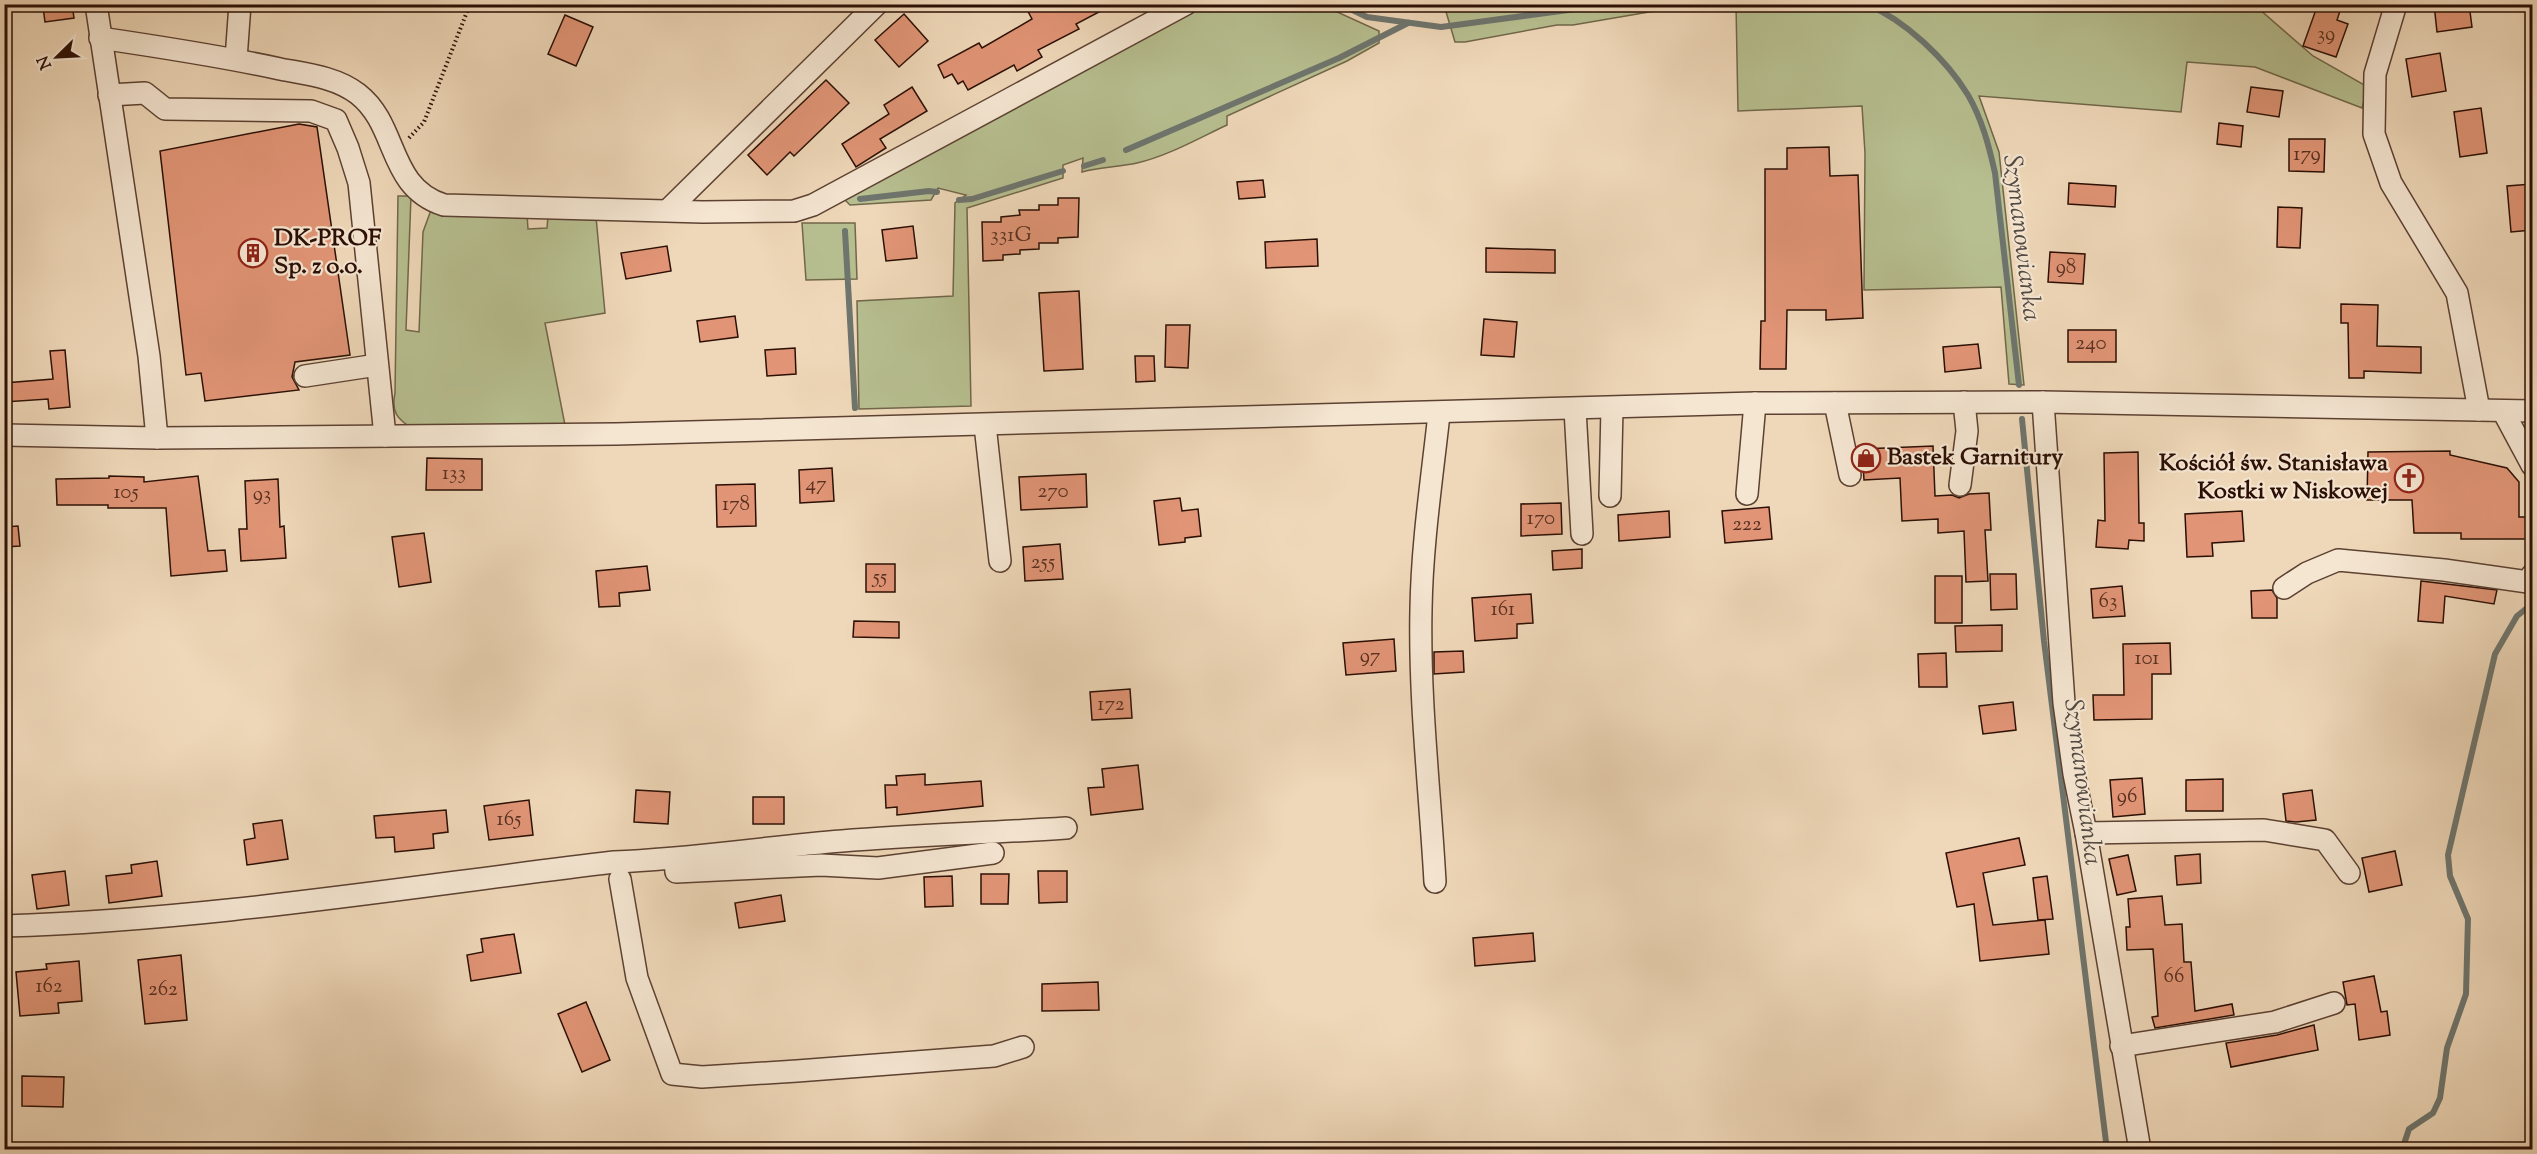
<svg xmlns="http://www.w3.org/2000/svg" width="2537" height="1154" font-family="'Sorts Mill Goudy',serif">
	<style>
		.green { fill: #b7bf90; stroke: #71674a; stroke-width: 1.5 }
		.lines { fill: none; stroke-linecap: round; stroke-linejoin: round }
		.stream { stroke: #6e756e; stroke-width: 6 }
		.building { fill: #e19576; stroke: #2b0f05; stroke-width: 1.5 }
		.minor-casing { stroke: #5c4132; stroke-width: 24 }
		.path { stroke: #2b0f05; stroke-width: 4; stroke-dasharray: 1.5 3; stroke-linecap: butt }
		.minor { stroke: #f5e6d2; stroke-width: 21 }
		.labels { text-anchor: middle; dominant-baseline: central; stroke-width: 4.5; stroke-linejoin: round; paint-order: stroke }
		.number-label { font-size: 21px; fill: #583021 }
		.poi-label { font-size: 24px; font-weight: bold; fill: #2b0f05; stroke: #f5e6d2; text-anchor: start }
		.water-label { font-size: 26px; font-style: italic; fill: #524a42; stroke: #f5e6d2 }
	</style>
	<rect width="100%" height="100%" fill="#efd8b9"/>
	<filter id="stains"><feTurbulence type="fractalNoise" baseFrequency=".00333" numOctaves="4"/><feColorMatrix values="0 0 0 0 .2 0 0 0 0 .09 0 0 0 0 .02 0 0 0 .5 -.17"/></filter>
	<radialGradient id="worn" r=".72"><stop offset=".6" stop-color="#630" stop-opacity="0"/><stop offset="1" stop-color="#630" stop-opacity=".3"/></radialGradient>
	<g class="green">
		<path d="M1584 4 1690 5 1573 25H1557L1465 42H1455L1444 5Z"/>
		<path d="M1203 5H1322L1379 31V43L1347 61 1227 116V125C1199 138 1168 156 1137 163 1119 167 1101 167 1082 172L1083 158 1063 165V178L967 208 971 406 859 409 857 301 953 296 955 203 966 195 938 188 931 200 850 205 844 199V193Z"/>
		<path d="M1736 5H2237L2259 9 2313 56 2368 87 2362 108 2255 67 2187 62 2181 112 1979 96 1999 152 2024 385 2009 384 2001 287 1864 290 1865 153 1862 106 1738 111Z"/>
		<path d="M398 196H411L406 330 419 332 423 232 431 210 527 214 528 229 547 228 548 216 596 217 605 313 545 323 565 425 413 429C397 419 391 412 395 393Z"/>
		<path d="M802 223H855L857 279 806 280Z"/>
	</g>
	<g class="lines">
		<g class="stream">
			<path d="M1340 4 1367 17 1441 27 1613 4"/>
			<path d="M1866 4C1905 20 1946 59 1968 95 1982 119 1989 146 1995 173L2019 385"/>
			<path d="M1126 150 1339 58 1408 23"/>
			<path d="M1084 166 1103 160"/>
			<path d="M860 199 929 191 937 192"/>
			<path d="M959 200 972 199 1063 171"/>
			<path d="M845 231 855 408"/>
			<path d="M2022 419 2044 641 2107 1150"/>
			<path d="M2530 430 2532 434"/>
			<path d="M2402 1150 2409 1129 2433 1113 2440 1098 2447 1048 2466 994 2468 919 2450 876 2448 855 2495 654 2517 616 2532 604"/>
		</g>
	</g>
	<g class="building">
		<path d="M60 4H72L74 18 45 22 43 7Z"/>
		<path d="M1024 4H1114L1076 24 1079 29 1038 50 1042 57 1017 71 1014 65 968 90 963 81 958 84 952 74 944 78 938 65 979 43 982 48 1032 19Z"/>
		<path d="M2318 4 2340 11 2337 20 2348 24 2336 57 2303 46Z"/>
		<path d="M2434 4H2469L2472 27 2437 32Z"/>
		<path d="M904 14 928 41 899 67 875 40Z"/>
		<path d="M565 15 593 27 576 66 548 54Z"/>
		<path d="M2440 53 2446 91 2412 97 2406 59Z"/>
		<path d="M826 80 849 103 794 156 790 152 767 175 748 155Z"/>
		<path d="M912 87 927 111 880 139 886 148 856 167 842 144 889 114 884 105Z"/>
		<path d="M2251 87 2283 91 2279 117 2247 112Z"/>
		<path d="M2481 108 2487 153 2460 157 2454 112Z"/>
		<path d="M2219 123 2243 126 2241 147 2217 144Z"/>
		<path d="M299 124 317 127 350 355 295 362 292 377 299 390 205 401 201 373 186 375 160 151Z"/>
		<path d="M2289 139H2325L2324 172 2289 171Z"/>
		<path d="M1829 147 1830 176 1858 175 1863 318 1826 320V310H1787L1786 369H1760L1761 321H1765V169H1787V148Z"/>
		<path d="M1263 180 1265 197 1239 199 1237 182Z"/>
		<path d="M2069 183 2116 186 2115 207 2068 204Z"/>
		<path d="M2532 184V230L2511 232 2507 186Z"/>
		<path d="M1058 198H1079L1078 237 1058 238V243H1039V249L1020 250V254L1003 255V260L983 261 982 222H1001V217L1020 215 1019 210H1039V205H1058Z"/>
		<path d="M2278 207 2302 208 2300 248 2277 247Z"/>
		<path d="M913 226 917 258 886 261 882 230Z"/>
		<path d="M1317 239 1318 266 1266 268 1265 242Z"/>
		<path d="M667 246 671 271 626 279 621 253Z"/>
		<path d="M1486 248 1555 250V273L1486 272Z"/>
		<path d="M2050 252 2085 254 2083 284 2048 282Z"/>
		<path d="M1079 291 1083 369 1044 371 1039 293Z"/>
		<path d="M2341 304 2378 305 2377 346 2421 347V373L2364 371V378H2349L2348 323H2341Z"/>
		<path d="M735 316 738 337 700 342 697 321Z"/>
		<path d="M1484 319 1517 322 1514 357 1481 355Z"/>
		<path d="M1166 325H1190L1188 368 1165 367Z"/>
		<rect x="2068" y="330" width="48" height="32"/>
		<path d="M1978 344 1981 368 1945 372 1943 347Z"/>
		<path d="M795 348 796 374 767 376 765 350Z"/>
		<path d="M65 350 70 407 49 409 48 399 4 402V383L53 379 50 351Z"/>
		<path d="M1135 356H1154L1155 381 1136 382Z"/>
		<path d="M1933 446 1935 496 1952 495 1959 498 1969 494 1989 493 1991 530H1985L1988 581 1966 582 1964 531 1938 533V519L1902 521 1900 478 1864 480 1862 449Z"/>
		<path d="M2450 451V455L2507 468 2519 482V517H2528V539H2461V533H2414L2412 500H2367L2368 452Z"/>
		<path d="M2138 452 2139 523H2144V541L2129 540 2128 549 2096 547 2098 520 2105 521 2104 453Z"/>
		<path d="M427 458 482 459V490H426Z"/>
		<path d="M832 468 834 501 800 503 799 470Z"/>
		<path d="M1086 474 1087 507 1021 510 1019 477Z"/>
		<path d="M109 476 144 477V482L198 476 208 551 225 550 227 571 171 576 166 508H108V505H57L56 479 109 478Z"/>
		<path d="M278 479 280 527 284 526 286 558 241 561 239 529H247L245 481Z"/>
		<path d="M755 484 756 526 717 527 716 485Z"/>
		<path d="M1180 498 1182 511 1198 509 1201 536 1185 538V542L1159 545 1154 501Z"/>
		<path d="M1561 503 1562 534 1521 536V504Z"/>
		<path d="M1769 507 1772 539 1725 543 1722 511Z"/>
		<path d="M1669 511 1670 537 1619 541 1618 515Z"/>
		<path d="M2242 511 2244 541 2212 543 2213 556 2187 557 2185 514Z"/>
		<path d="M18 526 20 546 4 547V527Z"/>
		<path d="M424 533 431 582 399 587 392 537Z"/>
		<path d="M1060 544 1063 579 1025 581 1023 547Z"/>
		<path d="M1582 549V568L1553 570 1552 551Z"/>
		<rect x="866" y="564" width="29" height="28"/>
		<path d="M647 566 650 590 619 593 620 606 599 607 596 571Z"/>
		<path d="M1990 574H2016L2017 609 1991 610Z"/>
		<rect x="1935" y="576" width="27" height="47"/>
		<path d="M2421 581 2497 590 2494 604 2445 596 2443 623 2418 621Z"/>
		<path d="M2122 586 2125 616 2093 618 2091 589Z"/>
		<path d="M2272 590 2277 598V618H2252L2251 591Z"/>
		<path d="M1531 594 1533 623 1517 624V638L1475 641 1472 598Z"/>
		<path d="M854 621 899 622V638L853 637Z"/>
		<path d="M2002 625V651L1956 652 1955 626Z"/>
		<path d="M1394 639 1396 671 1346 675 1343 643Z"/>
		<path d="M2170 643 2171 674H2152V719L2094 720 2093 695H2124L2123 644Z"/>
		<path d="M1463 651 1464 672 1434 674V652Z"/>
		<path d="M1946 653 1947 687H1919L1918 654Z"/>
		<path d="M1130 689 1132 718 1092 720 1090 692Z"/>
		<path d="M2013 702 2016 730 1983 734 1979 706Z"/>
		<path d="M1138 765 1143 809 1091 815 1088 788 1104 787 1102 769Z"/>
		<path d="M925 774V785L981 781 983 806 897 815V807L886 808 885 785H897L896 776Z"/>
		<path d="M2142 778 2145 814 2113 817 2110 780Z"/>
		<path d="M2223 779V811H2186V780Z"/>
		<path d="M636 790 670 792 668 824 634 822Z"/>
		<path d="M2312 790 2316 820 2296 822 2286 821 2283 794Z"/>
		<rect x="753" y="797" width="31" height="27"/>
		<path d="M529 800 533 835 489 840 484 806Z"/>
		<path d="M446 810 448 832 433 834 434 848 395 852 394 837 376 838 374 816Z"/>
		<path d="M282 820 288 859 247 865 244 840 255 838 253 824Z"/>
		<path d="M2019 838 2025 865 1983 873 1993 925 2045 920 2049 954 1980 961 1974 904 1957 907 1946 853Z"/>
		<path d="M2395 851 2402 885 2369 892 2362 858Z"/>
		<path d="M2200 854 2201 883 2177 885 2175 856Z"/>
		<path d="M2128 855 2136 891 2117 895 2109 859Z"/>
		<path d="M157 861 162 896 109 903 106 876 132 873 131 865Z"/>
		<path d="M65 871 69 905 37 909 32 875Z"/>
		<path d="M1038 871H1067V902L1039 903Z"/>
		<path d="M981 874H1009L1008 904H981Z"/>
		<path d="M952 876 953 906 925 907 924 877Z"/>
		<path d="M2047 876 2053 919 2038 920 2033 878Z"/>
		<path d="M781 895 785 921 739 928 735 903Z"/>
		<path d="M2162 896 2165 925 2182 924 2184 962H2191L2195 1011 2232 1004 2234 1015 2155 1028 2152 1017 2158 1016 2153 949 2127 950 2126 927H2130L2128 899Z"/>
		<path d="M1533 933 1535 961 1475 966 1473 938Z"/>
		<path d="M514 934 521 973 471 981 467 955 483 952 481 939Z"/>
		<path d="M181 955 187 1020 145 1024 138 960Z"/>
		<path d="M79 961 82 1001 58 1003 59 1013 20 1016 16 972 47 969 46 964Z"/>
		<path d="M2374 976 2381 1012 2387 1011 2390 1035 2359 1040 2355 1004 2347 1005 2343 982Z"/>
		<path d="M1098 982 1099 1010 1042 1011V984Z"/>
		<path d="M586 1002 610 1060 582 1072 558 1014Z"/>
		<path d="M2314 1025 2318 1050 2231 1067 2226 1043 2277 1035Z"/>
		<path d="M22 1076 64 1077 63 1107 22 1106Z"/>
	</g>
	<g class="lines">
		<g class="minor-casing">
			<g id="minor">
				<path d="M96 4 149 356 157 438"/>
				<path d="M2396 4 2375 74 2374 134 2391 183 2457 293 2479 410"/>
				<path d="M100 38C161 47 221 56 280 69 306 74 336 77 358 94 399 126 387 187 444 205L703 212 794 211 813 205 1186 4"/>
				<path d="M236 59 240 4"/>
				<path d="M109 95 145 93 165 109 311 111 336 120 348 148 359 183 385 436"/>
				<path d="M668 210 877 4"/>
				<path d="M305 376 377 365"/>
				<path d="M2043 402 2064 703 2074 774 2086 833 2140 1150"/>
				<path d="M1835 403 1850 475"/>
				<path d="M1575 409 1582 534"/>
				<path d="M2503 411 2532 465"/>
				<path d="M985 425 1000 561"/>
				<path d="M4 435 157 438 616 434 1755 403 2043 402 2532 411"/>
				<path d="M1960 485 1967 431 1964 402"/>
				<path d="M1747 494 1755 403"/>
				<path d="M1610 496 1612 408"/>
				<path d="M2284 588 2307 573 2338 560 2444 570 2528 582 2532 575"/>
				<path d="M2086 833 2264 830 2325 840 2349 873"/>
				<path d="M675 861 676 872 821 865 878 868 993 853"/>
				<path d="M620 879 637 978 672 1074 702 1077 797 1071 994 1056 1023 1047"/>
				<path d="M1435 882C1430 791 1419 700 1421 609 1422 544 1432 478 1439 414"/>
				<path d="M4 926C209 920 412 886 614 862 691 859 766 847 842 841 916 835 991 833 1066 828"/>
				<path d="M2121 1046 2275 1022 2334 1003"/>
			</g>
		</g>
		<path class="path" d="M409 138 424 122 470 4"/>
		<use href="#minor" class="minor"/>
	</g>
	<defs>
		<g id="building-ring" transform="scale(1.5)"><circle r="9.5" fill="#f5e6d2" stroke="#8f2418" stroke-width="1.5"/><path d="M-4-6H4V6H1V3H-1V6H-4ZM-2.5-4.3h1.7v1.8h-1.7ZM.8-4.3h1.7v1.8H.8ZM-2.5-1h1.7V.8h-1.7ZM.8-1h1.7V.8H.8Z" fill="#8f2418"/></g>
		<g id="shop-ring" transform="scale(1.5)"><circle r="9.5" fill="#f5e6d2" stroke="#8f2418" stroke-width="1.5"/><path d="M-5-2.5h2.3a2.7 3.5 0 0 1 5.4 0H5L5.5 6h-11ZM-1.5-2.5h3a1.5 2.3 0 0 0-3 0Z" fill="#8f2418"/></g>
		<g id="church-ring" transform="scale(1.5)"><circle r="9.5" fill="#f5e6d2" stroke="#8f2418" stroke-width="1.5"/><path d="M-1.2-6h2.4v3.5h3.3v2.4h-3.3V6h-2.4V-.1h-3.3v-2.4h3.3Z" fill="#8f2418"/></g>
	</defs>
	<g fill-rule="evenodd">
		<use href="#building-ring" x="253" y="253"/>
		<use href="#shop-ring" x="1866" y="458"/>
		<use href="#church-ring" x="2409" y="478"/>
	</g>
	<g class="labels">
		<g class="number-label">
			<text x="2326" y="35">39</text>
			<text x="2307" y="155">179</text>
			<text x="1011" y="236">331G</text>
			<text x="2066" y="268">98</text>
			<text x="2091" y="344">240</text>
			<text x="454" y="474">133</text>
			<text x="816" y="485">47</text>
			<text x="1053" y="492">270</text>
			<text x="126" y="493">105</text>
			<text x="262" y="495">93</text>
			<text x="736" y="505">178</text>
			<text x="1541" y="519">170</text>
			<text x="1747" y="525">222</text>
			<text x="1043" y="563">255</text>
			<text x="880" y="578">55</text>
			<text x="2108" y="602">63</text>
			<text x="1503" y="610">161</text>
			<text x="1370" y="657">97</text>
			<text x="2147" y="659">101</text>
			<text x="1111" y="705">172</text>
			<text x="2127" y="797">96</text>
			<text x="509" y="820">165</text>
			<text x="2174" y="977">66</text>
			<text x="49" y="987">162</text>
			<text x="163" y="990">262</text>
		</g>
		<g class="poi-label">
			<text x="274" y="239">DK-PROF<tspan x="274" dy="28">Sp. z o.o.</tspan></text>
			<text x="1887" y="458">Bastek Garnitury</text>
			<text x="2388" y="464" text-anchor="end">Kościół św. Stanisława<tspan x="2388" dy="28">Kostki w Niskowej</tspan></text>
		</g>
		<g class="water-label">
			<text transform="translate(2021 238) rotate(83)">Szymanowianka</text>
			<text transform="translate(2082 782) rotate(83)">Szymanowianka</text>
		</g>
	</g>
	<rect width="2537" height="1154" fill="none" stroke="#efd8b9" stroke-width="24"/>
	<rect x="6" y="6" width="2525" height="1142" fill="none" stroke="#2b0f05" stroke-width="3"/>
	<rect x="12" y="12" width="2513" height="1130" fill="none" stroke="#2b0f05" stroke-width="1.5"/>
	<g transform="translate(57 57) rotate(246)" stroke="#f5e6d2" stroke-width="4.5" paint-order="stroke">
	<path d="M0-4.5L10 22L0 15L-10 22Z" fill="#2b0f05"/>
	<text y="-9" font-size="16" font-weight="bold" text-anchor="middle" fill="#2b0f05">N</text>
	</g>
	<rect width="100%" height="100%" filter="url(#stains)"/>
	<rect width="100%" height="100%" fill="url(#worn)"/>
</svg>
